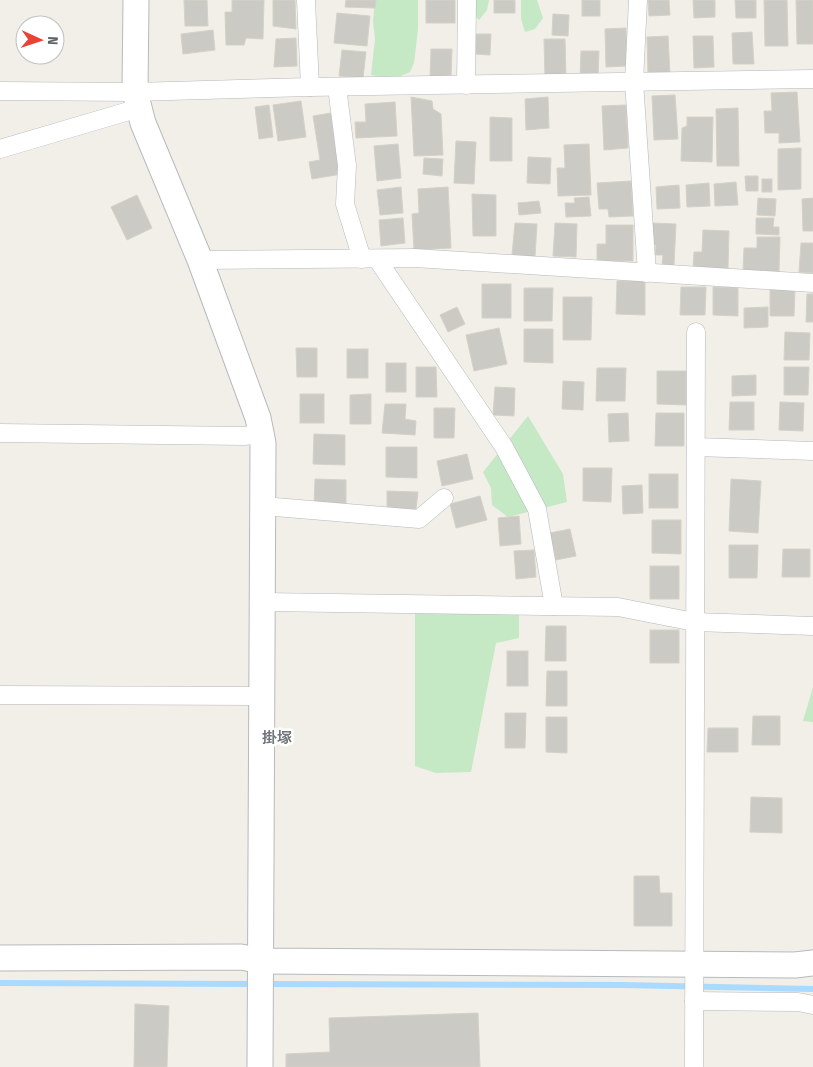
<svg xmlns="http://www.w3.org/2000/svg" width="813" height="1067" font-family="'Fira Sans Condensed','Noto Sans JP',sans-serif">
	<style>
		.green { fill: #c5e8c5 }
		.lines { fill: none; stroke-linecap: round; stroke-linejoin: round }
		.stream { stroke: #aadaff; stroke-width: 6 }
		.building { fill: #cccac5; stroke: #d6d1c6 }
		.street-casing { stroke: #b5b8bc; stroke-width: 19 }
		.secondary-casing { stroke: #b6babf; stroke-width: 27 }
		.street { stroke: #fff; stroke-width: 18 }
		.secondary { stroke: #fff; stroke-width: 25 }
		.labels { text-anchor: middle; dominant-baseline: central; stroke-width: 5; stroke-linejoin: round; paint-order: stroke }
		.quarter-label { font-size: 15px; font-weight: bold; fill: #70757a; stroke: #fff }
	</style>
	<rect width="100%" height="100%" fill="#f1efe8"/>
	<g class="green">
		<path d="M375 0H418V29L414 63 410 72 394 79 371 75 375 39 373 21Z"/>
		<path d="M472 0H489L487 10 479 20 472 12Z"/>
		<path d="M521 0H537L543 18 535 29 525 32 521 19Z"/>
		<path d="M528 416 563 474 567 502 508 517 492 505 491 488 483 472Z"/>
		<path d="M415 604 519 606V638L496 643 471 772 436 773 415 766Z"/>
		<path d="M813 687V722L803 721Z"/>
	</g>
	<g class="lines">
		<g class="stream">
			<path d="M0 983 254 984"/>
			<path d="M264 984 623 985 813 989"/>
		</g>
	</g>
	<g class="building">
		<path d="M184 0H207L208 26H185Z"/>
		<path d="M232 0H264L263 39 246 38 244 45H226L225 12H232Z"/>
		<path d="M273 0H295L296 29 273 26Z"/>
		<path d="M346 0H376L375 8 345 7Z"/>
		<rect x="426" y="0" width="29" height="23"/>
		<rect x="494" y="0" width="21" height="13"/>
		<rect x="582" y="0" width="18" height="16"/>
		<path d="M648 0H669L670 15 649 16Z"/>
		<path d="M693 0H715V17L694 18Z"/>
		<path d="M735 0H756V18H736Z"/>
		<path d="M764 0H787L788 46H765Z"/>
		<path d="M796 0H813V44H797Z"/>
		<path d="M337 13 370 16 367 46 334 43Z"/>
		<path d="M553 14 569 15 568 36 552 35Z"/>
		<path d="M626 28 627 66 606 67 605 29Z"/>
		<path d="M213 30 215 50 183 54 181 34Z"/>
		<path d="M752 32 754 64H733L732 33Z"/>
		<path d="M475 34H491L490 55 474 54Z"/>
		<path d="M668 36 670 75H648L647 37Z"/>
		<path d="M693 36H713L714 67 694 68Z"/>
		<path d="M296 38 297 66 274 67 276 39Z"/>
		<path d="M544 39H565L566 77 545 78Z"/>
		<path d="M431 49H452L451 78H430Z"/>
		<path d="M342 50 366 52 363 78 339 76Z"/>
		<path d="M581 51H599L598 77H580Z"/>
		<path d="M797 92 800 142 779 143V133H765L764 111H772L771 93Z"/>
		<path d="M675 95 678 139 654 140 652 96Z"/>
		<path d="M411 97 432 101 433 109 441 114 443 155 414 156Z"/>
		<path d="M548 97 549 128 526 130 525 99Z"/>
		<path d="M301 101 306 137 278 141 273 105Z"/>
		<path d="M395 102 397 136 356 138 355 122H366L365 104Z"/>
		<path d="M269 105 273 137 259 139 255 107Z"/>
		<path d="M626 105 628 148 604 150 602 106Z"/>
		<path d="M738 108 739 166H717L716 109Z"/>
		<path d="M331 113 342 174 312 179 309 162 320 160 313 116Z"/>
		<path d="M490 117 512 118V161H490Z"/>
		<path d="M687 117H713L712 162 681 161 682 128 687 126Z"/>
		<path d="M456 141 476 142 474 184 454 183Z"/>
		<path d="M398 144 401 178 377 181 374 146Z"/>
		<path d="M589 144 591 195 558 196 557 168H565L564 145Z"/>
		<path d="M801 148V189L778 190V149Z"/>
		<path d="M528 157 551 158 550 184 527 183Z"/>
		<path d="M424 158 443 159 442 176 423 174Z"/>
		<path d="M745 176H758V191H746Z"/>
		<rect x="762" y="179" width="10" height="13"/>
		<path d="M631 181 633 216 609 217 608 209H599L597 183Z"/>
		<path d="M736 182 738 205 715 206 714 184Z"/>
		<path d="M709 183 710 206 687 207 686 185Z"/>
		<path d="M679 185 680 208 657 209 656 187Z"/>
		<path d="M401 187 403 213 380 215 377 190Z"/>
		<path d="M448 187 451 248 414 250 412 214 419 213 418 189Z"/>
		<path d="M472 194 496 195V236H473Z"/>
		<path d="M137 195 152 228 127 240 111 207Z"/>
		<path d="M589 197 591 216 566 217 565 203H575L574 198Z"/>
		<path d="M758 198 776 199 775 216 757 215Z"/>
		<path d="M813 198V231H803L802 199Z"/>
		<path d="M539 201 541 213 519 215 518 203Z"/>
		<path d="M403 218 405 243 381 246 379 220Z"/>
		<path d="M756 218H774L773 227H779V235L756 234Z"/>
		<path d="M515 223 537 224 535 257 512 255Z"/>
		<path d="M555 223 577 224 576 257 553 256Z"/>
		<path d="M652 223 676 224 674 265H662L663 255H655L656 245 650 244Z"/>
		<path d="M606 225H633V261H597V244H606Z"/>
		<path d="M703 230 729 231 728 269 693 268 694 252H702Z"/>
		<path d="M757 237H780L779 272 743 271 744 248H757Z"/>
		<path d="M801 243H813V273L799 272Z"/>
		<path d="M617 281H645V315L616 314Z"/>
		<rect x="482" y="284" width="29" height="34"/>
		<path d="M681 287H706L705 315H680Z"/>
		<path d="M713 287 738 288V316L713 315Z"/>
		<path d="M524 288H553L552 321H524Z"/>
		<path d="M770 288 795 289 794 316H770Z"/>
		<path d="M807 294H813V322H806Z"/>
		<path d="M563 297H592L591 340H563Z"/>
		<path d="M457 307 465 324 448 332 440 315Z"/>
		<path d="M768 307V327L744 328V308Z"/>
		<path d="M499 328 507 364 474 371 466 335Z"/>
		<path d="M524 329H553V363L524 362Z"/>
		<path d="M785 332 810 333 809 360H784Z"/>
		<path d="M296 348H317V377H297Z"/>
		<rect x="347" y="349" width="21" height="29"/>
		<rect x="386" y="363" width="20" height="29"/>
		<path d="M416 367H436L437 397H416Z"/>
		<path d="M784 367H809L808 395H784Z"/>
		<path d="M597 368H626L625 401H596Z"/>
		<path d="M657 371H686V405L657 404Z"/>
		<path d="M756 375V395L732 396V376Z"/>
		<path d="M563 381 584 382 583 410 562 409Z"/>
		<path d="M495 387 515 388 514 416 493 415Z"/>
		<rect x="300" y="394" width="24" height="29"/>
		<path d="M371 394V424H350V395Z"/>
		<path d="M730 402H754V430H729Z"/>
		<path d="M780 402 804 403 803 431 779 430Z"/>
		<path d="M385 404H406L405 419 416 421 415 435 382 433Z"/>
		<path d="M434 408H455L454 438H434Z"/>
		<path d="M628 413 629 441 609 442 608 414Z"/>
		<path d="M656 413H684V446H655Z"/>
		<path d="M314 434 345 435V465L313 464Z"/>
		<path d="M386 447H417V478L386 477Z"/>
		<path d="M467 454 473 479 442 486 437 461Z"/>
		<path d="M583 468H612L611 502 583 501Z"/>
		<rect x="649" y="474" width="29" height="34"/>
		<path d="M315 479 346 480V505H314Z"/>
		<path d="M731 479 761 481 758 533 729 531Z"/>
		<path d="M642 485 643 513 623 514 622 486Z"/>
		<path d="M387 491 418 492 416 509H387Z"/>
		<path d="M480 496 487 520 456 528 450 504Z"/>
		<path d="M519 516 521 544 500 546 498 518Z"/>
		<path d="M652 520H681V554L652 553Z"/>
		<path d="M570 529 576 556 556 560 550 533Z"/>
		<path d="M729 545H758L757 578H729Z"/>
		<path d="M783 549H810V577H782Z"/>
		<path d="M534 550 536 577 516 579 514 551Z"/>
		<rect x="650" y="566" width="29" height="33"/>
		<path d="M546 626H566V661H545Z"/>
		<rect x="650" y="630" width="29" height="33"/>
		<rect x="507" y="651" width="21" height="35"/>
		<path d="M547 671H567V706H546Z"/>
		<path d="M505 713H526L525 748H505Z"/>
		<path d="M753 716H780V745H752Z"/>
		<path d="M546 717H567V753L546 752Z"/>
		<path d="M708 728H738V752H707Z"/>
		<path d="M751 797 782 798V833L750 832Z"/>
		<path d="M634 876H659L660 893H672V926H634Z"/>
		<path d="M135 1004 169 1006 167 1067H134Z"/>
		<path d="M478 1013 480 1067H286V1054L330 1052 329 1018Z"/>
	</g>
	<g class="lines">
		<g class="street-casing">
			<g id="street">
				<path d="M306 0 310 87"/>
				<path d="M638 0 634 82 647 273"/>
				<path d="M466 85 467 0"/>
				<path d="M337 87 347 166 345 204 362 259"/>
				<path d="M0 91 135 92 310 87 813 79"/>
				<path d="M0 149 139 108"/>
				<path d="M377 259 504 447 537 509 554 606"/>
				<path d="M200 260 415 258 813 283"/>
				<path d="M0 433 244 436 262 434"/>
				<path d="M696 447 813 451"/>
				<path d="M263 506 419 519 444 498"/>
				<path d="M263 602 618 607 694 622 813 626"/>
				<path d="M0 695 263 696"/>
				<path d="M694 1001 798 1002 813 1005"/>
				<path d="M694 1067 696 332"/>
			</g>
		</g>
		<g class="secondary-casing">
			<g id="secondary">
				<path d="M136 0 135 92 143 123 200 260 258 418 263 443 260 1067"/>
				<path d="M0 958 241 957 262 961 795 965 813 963"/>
			</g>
		</g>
		<use href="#street" class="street"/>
		<use href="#secondary" class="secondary"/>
	</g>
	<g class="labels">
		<g class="quarter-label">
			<text x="277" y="738">掛塚</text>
		</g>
	</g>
	<g transform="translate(40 40) rotate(93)"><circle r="24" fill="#ffffff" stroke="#bfc1c3"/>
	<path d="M0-4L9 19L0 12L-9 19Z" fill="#ea4335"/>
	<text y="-8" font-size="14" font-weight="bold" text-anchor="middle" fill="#5f6368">N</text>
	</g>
</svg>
